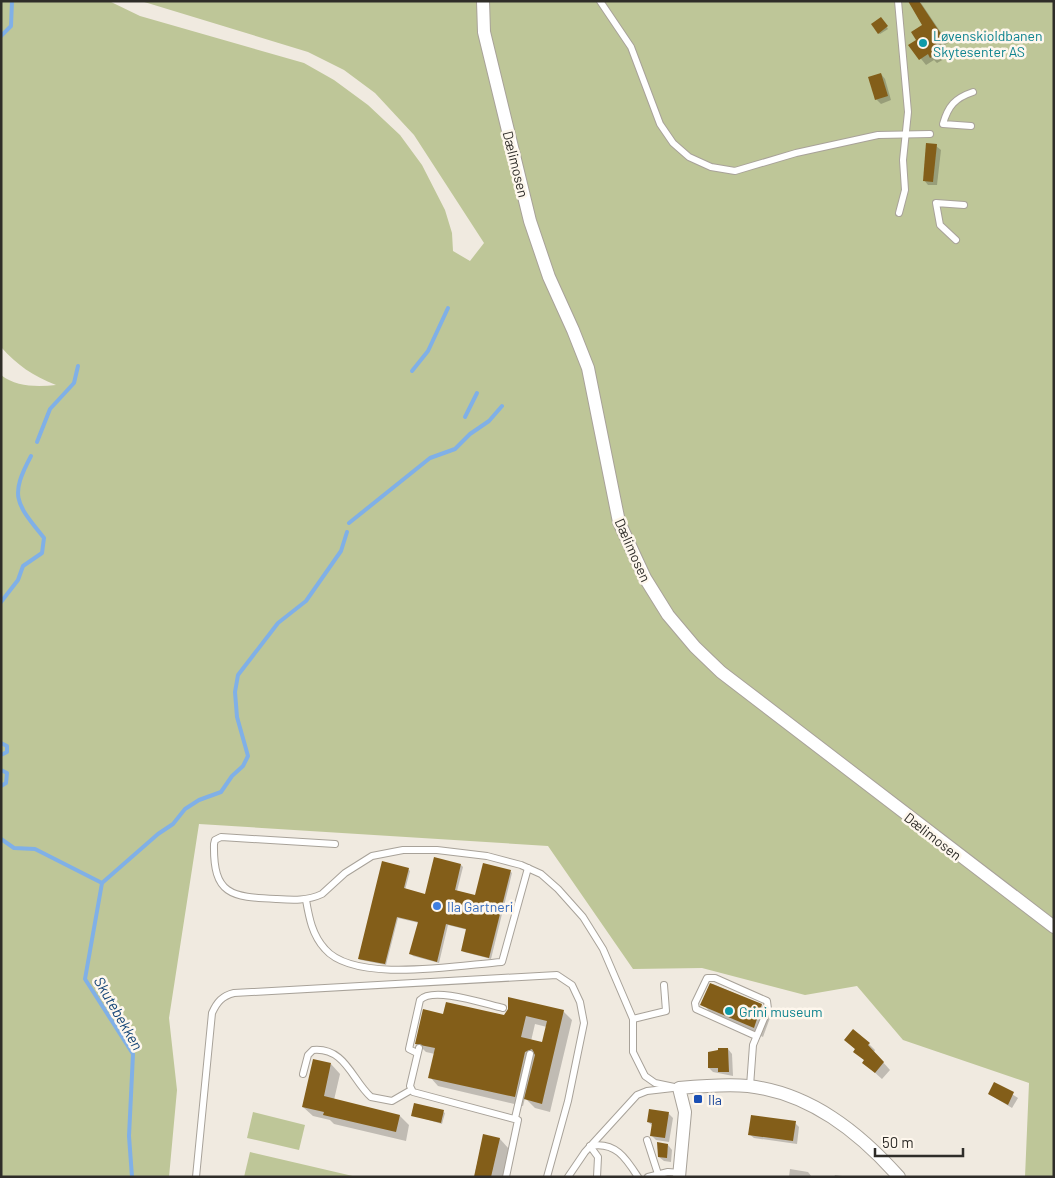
<svg xmlns="http://www.w3.org/2000/svg" width="1055" height="1178" font-family="Barlow,sans-serif">
	<style>
		.green { fill: #bec698 }
		.shadow { fill: #0003; fill-rule: evenodd }
		.lines { fill: none; stroke-linecap: round; stroke-linejoin: round }
		.stream { stroke: #80b0e7; stroke-width: 4 }
		.building { fill: #835e19; fill-rule: evenodd }
		.service-casing { stroke: #a8a299; stroke-width: 8 }
		.minor-casing { stroke: #a8a299; stroke-width: 14 }
		.service { stroke: #fff; stroke-width: 6 }
		.minor { stroke: #fff; stroke-width: 12 }
		.culture-dot { fill: #0f9aa8; stroke: #fef7ed; stroke-width: 2 }
		.shop-dot { fill: #3f7fe0; stroke: #fef7ed; stroke-width: 2 }
		.transit-dot { fill: #1a4fb4; stroke: #fef7ed; stroke-width: 2 }
		.labels { text-anchor: middle; dominant-baseline: central; stroke-width: 5; stroke-linejoin: round; paint-order: stroke }
		.culture-label { font-size: 14px; fill: #0d838f; stroke: #fef7ed; text-anchor: start }
		.street-label { font-size: 14px; fill: #2f2d29; stroke: #fef7ed }
		.shop-label { font-size: 14px; fill: #366cbe; stroke: #fef7ed; text-anchor: start }
		.transit-label { font-size: 14px; fill: #164399; stroke: #fef7ed; text-anchor: start }
		.water-label { font-size: 15px; font-style: italic; fill: #134477; stroke: #fef7ed }
	</style>
	<rect width="100%" height="100%" fill="#f0eae0"/>
	<g class="green">
		<path d="M1 1H109L140 16 304 63 334 80 368 105 400 135 422 165 445 210 452 233 453 251 470 261 484 243 414 135 375 93 344 70 308 52 141 1H1054V1177H1025L1029 1083 903 1040 857 986 805 995 702 968 633 969 548 846 199 824 169 1018 177 1090 169 1177H1V375C16 387 37 387 56 385 33 376 17 365 1 347Z"/>
		<path d="M253 1112 305 1125 299 1150 247 1138Z"/>
		<path d="M250 1152 357 1177H244Z"/>
	</g>
	<g class="shadow">
		<path d="M910 1 921 3 948 43 940 48 946 58 937 63 934 60 926 65 910 45 918 40 924 25Z"/>
		<path d="M882 20 888 29 880 34 878 33Z"/>
		<path d="M881 74 885 79 891 100 881 104 876 99Z"/>
		<path d="M936 146 941 150 937 185H928L924 180Z"/>
		<path d="M435 859 461 865 463 867 457 891 476 896 510 871 512 873 491 959 464 952 462 950 468 930 448 925 439 963 413 956 411 954 419 923 398 918 386 965 361 960 359 959 408 869 410 871 405 890 426 895Z"/>
		<path d="M713 984 762 1005 771 1015 763 1037 711 1013 702 1003Z"/>
		<path d="M563 1011 572 1020 550 1112 535 1108 525 1098 523 1106 438 1086 430 1077 435 1054 426 1052 417 1043 504 1017ZM535 1024 547 1027 543 1044 531 1041Z"/>
		<path d="M846 1040 869 1044 875 1050 874 1052 890 1070 882 1079 863 1062 865 1061 854 1051 856 1050Z"/>
		<path d="M728 1049 732 1054 733 1076 713 1072 709 1068V1053Z"/>
		<path d="M331 1064 340 1074 334 1100 400 1116 409 1125 406 1141 334 1124 330 1120 313 1116 303 1107Z"/>
		<path d="M995 1083 1018 1098 1012 1108 989 1094Z"/>
		<path d="M443 1112 445 1113 442 1124 412 1115Z"/>
		<path d="M668 1113 673 1118 669 1142 656 1140 652 1136 653 1126 648 1122Z"/>
		<path d="M795 1123 799 1127 797 1144 754 1138 749 1134Z"/>
		<path d="M484 1136 500 1139 509 1149 503 1177H474Z"/>
		<path d="M668 1145 672 1150 671 1162 664 1161 659 1157Z"/>
		<path d="M790 1169 808 1172 812 1177H789Z"/>
		<path d="M835 1175 850 1177H834Z"/>
	</g>
	<g class="lines">
		<g class="stream">
			<path d="M1 36 11 26 12 1"/>
			<path d="M412 371 428 351 448 308"/>
			<path d="M465 417 477 393"/>
			<path d="M37 442 50 409 74 383 78 366"/>
			<path d="M349 523 430 458 455 449 470 434 489 421 502 406"/>
			<path d="M1 602 18 580 23 566 42 553 44 538C16 503 9 497 31 456"/>
			<path d="M1 743 7 746V752L1 755"/>
			<path d="M1 770 7 773 6 783 1 786"/>
			<path d="M1 839 14 848 35 849 102 883 85 979 133 1054 129 1136 132 1177"/>
			<path d="M102 883 158 834 173 824 185 809 199 800 221 792 232 776 243 766 248 756 237 717 235 692 238 675 278 623 306 601 341 551 347 532"/>
		</g>
	</g>
	<g class="building">
		<path d="M908 1H919L943 37 935 42 941 51 930 58 928 54 919 60 908 45 916 40 911 32 922 25Z"/>
		<path d="M881 17 888 26 878 34 871 24Z"/>
		<path d="M881 73 888 96 875 100 868 77Z"/>
		<path d="M926 143 937 144 933 182 923 181Z"/>
		<path d="M434 857 461 864 455 890 475 895 483 863 511 870 489 958 461 951 466 929 446 924 437 962 409 954 418 922 397 917 385 964 358 959 382 861 409 868 404 888 425 894Z"/>
		<path d="M710 983 762 1004 754 1028 700 1005Z"/>
		<path d="M508 997 564 1010 542 1104 524 1099 535 1055 532 1049 525 1052 515 1097 428 1078 435 1048 415 1044 423 1009 443 1014 446 1002 504 1015 508 1009ZM526 1016 547 1021 542 1042 521 1037Z"/>
		<path d="M853 1029 870 1043 868 1045 884 1062 875 1073 862 1063 864 1060 853 1052 855 1049 844 1040Z"/>
		<path d="M718 1048H728L729 1072H718V1068H708V1052L718 1050Z"/>
		<path d="M313 1059 331 1063 324 1096 400 1115 396 1132 323 1115 324 1112 302 1107Z"/>
		<path d="M994 1082 1014 1092 1008 1105 988 1094Z"/>
		<path d="M414 1103 444 1110 441 1123 411 1116Z"/>
		<path d="M649 1109 669 1112 665 1138 650 1136 652 1123 647 1122Z"/>
		<path d="M751 1115 796 1121 793 1141 748 1135Z"/>
		<path d="M483 1134 500 1138 491 1177H474Z"/>
		<path d="M657 1142 668 1144 667 1158 658 1157Z"/>
	</g>
	<g class="lines">
		<g class="service-casing">
			<g id="service">
				<path d="M600 1 631 47 660 124 673 143 689 157 711 167 735 171 796 153 878 135 930 134"/>
				<path d="M898 1 908 112 903 160 905 190 899 213"/>
				<path d="M971 126 943 124C948 106 955 98 973 92"/>
				<path d="M956 240 940 225 936 203 964 205"/>
				<path d="M335 844 221 837 215 840 214 844C213 895 231 897 276 899 293 900 307 901 322 894L345 873 372 856 403 850H437L487 856 521 865 541 874 558 889 583 917 603 949 633 1019V1052L645 1076 655 1083 679 1088"/>
				<path d="M306 900C309 917 312 935 325 949 355 984 459 965 502 962L528 868"/>
				<path d="M633 1019 666 1011 664 985"/>
				<path d="M419 1048 410 1086 413 1092 518 1120 506 1177"/>
				<path d="M417 1053 409 1049 420 1000C433 986 485 1004 503 1008"/>
				<path d="M303 1074 308 1055 313 1050C345 1047 352 1080 371 1097L392 1101 411 1090"/>
				<path d="M750 1086 753 1045 768 1009 767 1001 715 978H707L695 1003 696 1009 756 1036"/>
				<path d="M515 1118 530 1054"/>
				<path d="M647 1140 658 1174"/>
				<path d="M590 1146C615 1141 626 1158 638 1177"/>
				<path d="M590 1146 598 1157 597 1177"/>
				<path d="M196 1177 212 1013C217 1002 222 996 234 993L557 975 572 985 580 1002 584 1023 568 1101 547 1177"/>
				<path d="M568 1177 585 1152 637 1095 647 1091 673 1088"/>
				<path d="M648 1177 668 1172 680 1173"/>
			</g>
		</g>
		<g class="minor-casing">
			<g id="minor">
				<path d="M483 1 484 32 530 221 549 277 573 330 588 368 619 522 645 578 668 615 695 647 721 672 1054 927"/>
				<path d="M679 1177 685 1112 679 1088C702 1086 726 1084 748 1086 810 1093 859 1132 899 1177"/>
			</g>
		</g>
		<use href="#service" class="service"/>
		<use href="#minor" class="minor"/>
	</g>
	<g class="culture-dot">
		<circle cx="923" cy="43" r="5"/>
		<circle cx="729" cy="1011" r="5"/>
	</g>
	<circle class="shop-dot" cx="437" cy="906" r="5"/>
	<rect class="transit-dot" x="693" y="1094" width="10" height="10" rx="2.5"/>
	<g class="labels">
		<g class="culture-label">
			<text x="933" y="35">Løvenskioldbanen<tspan x="933" dy="16">Skytesenter AS</tspan></text>
			<text x="739" y="1011">Grini museum</text>
		</g>
		<g class="street-label">
			<text transform="translate(516 164) rotate(76)">Dælimosen</text>
			<text transform="translate(633 550) rotate(66)">Dælimosen</text>
			<text transform="translate(933 836) rotate(38)">Dælimosen</text>
		</g>
		<g class="shop-label">
			<text x="447" y="906">Ila Gartneri</text>
		</g>
		<g class="transit-label">
			<text x="708" y="1099">Ila</text>
		</g>
		<g class="water-label">
			<text transform="translate(119 1013) rotate(60)">Skutebekken</text>
		</g>
	</g>
	<rect width="1055" height="1178" fill="none" stroke="#2f2d29" stroke-width="5"/>
	<path d="M875 1148v8h88v-8" fill="none" stroke="#2f2d29" stroke-width="2.5"/>
	<text x="882" y="1148" font-size="15" fill="#2f2d29" stroke="#fef7ed" stroke-width="4" paint-order="stroke">50 m</text>
</svg>
